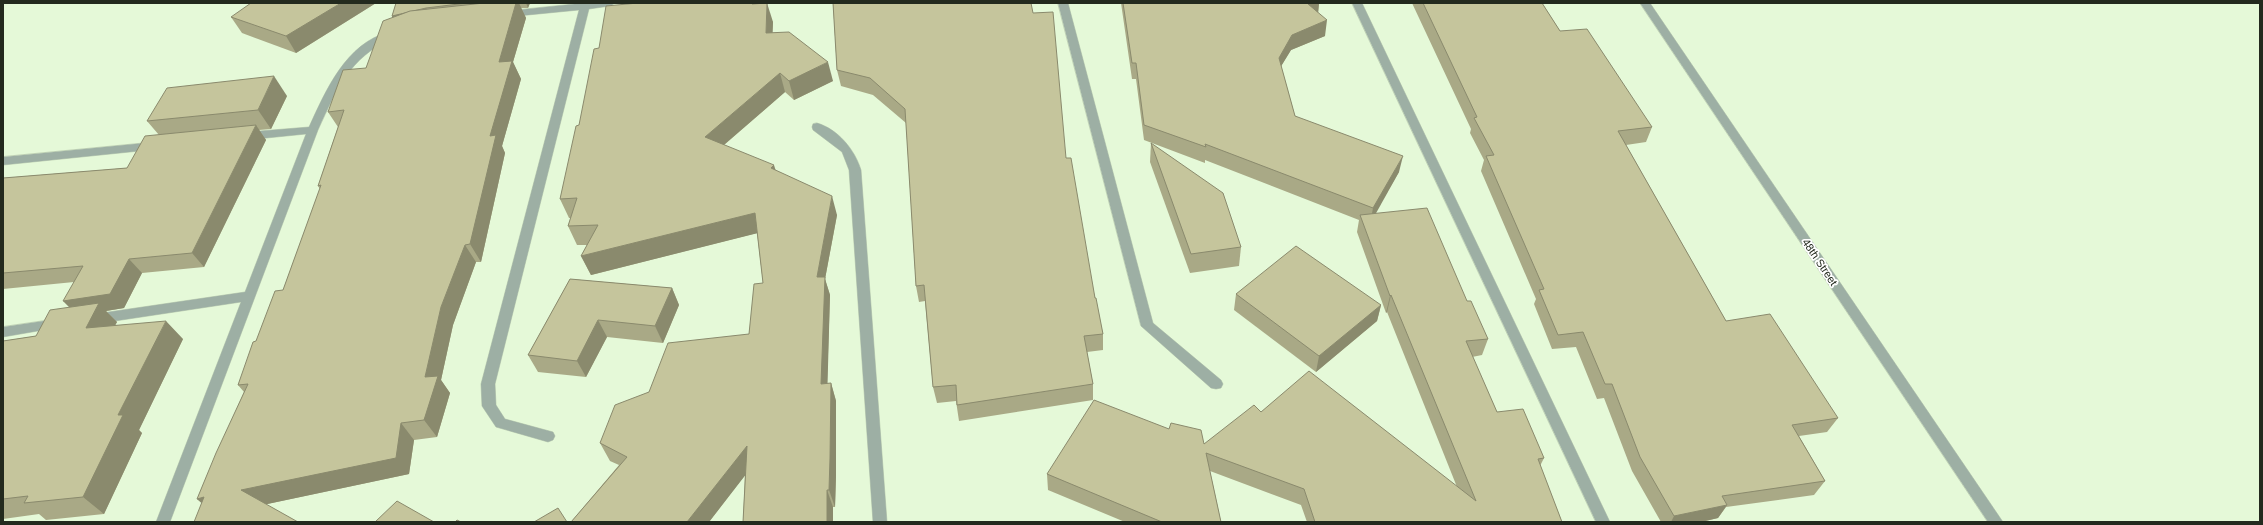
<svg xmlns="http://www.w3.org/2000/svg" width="2263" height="525" font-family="Arial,sans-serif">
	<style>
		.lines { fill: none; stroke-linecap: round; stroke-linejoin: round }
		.street-casing { stroke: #c2d4b7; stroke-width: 1 }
		.street { fill: #9dafa4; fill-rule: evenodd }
		.wall { fill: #a9a986 }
		.shaded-wall { fill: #8a8a6d }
		.building { fill: #c5c59c; stroke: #8a8a6d }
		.labels { text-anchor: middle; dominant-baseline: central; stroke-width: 3.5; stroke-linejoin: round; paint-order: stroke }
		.street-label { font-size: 11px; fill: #232a1e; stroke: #fff }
	</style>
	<rect width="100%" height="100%" fill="#e5f9d8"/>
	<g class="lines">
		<g class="street-casing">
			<g id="street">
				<path d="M584 3H615L610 6 589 9 495 384 496 405 505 419 553 432 555 436 553 440 548 442 496 427 482 406 481 384 579 10 507 17 502 14 507 11Z"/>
				<path d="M1058 3H1068L1153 323 1221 380 1223 384 1221 388 1216 389 1211 388 1141 326Z"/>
				<path d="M1352 3H1362L1610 522H1596Z"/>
				<path d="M1640 3H1650L2003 522H1988Z"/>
				<path d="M389 32 394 35 393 37C348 60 338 87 318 130L170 522H156L241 302 95 324 91 322 89 319 91 316 95 314 245 292 306 134 247 140 242 136 247 132 309 127C326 90 346 43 389 32Z"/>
				<path d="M817 123C838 129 855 150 861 170L887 522H873L849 170 842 152 813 130 812 127 813 124Z"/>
				<path d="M155 142 159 143 161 146 159 149 3 165V157Z"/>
				<path d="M57 319 61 321 63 324 61 327 3 337V327Z"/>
			</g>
		</g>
		<use href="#street" class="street"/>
	</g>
	<g class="wall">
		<path d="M376 3 296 53 242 33 231 17Z"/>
		<path d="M396 3H530L528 8H521L526 18 513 62 521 79 502 146 505 153 481 262H476L453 325 441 380 450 393 437 437 414 440 409 474 267 504 202 503 197 499 244 392 238 385 256 341 283 290 320 189 318 186 338 127 328 112 366 68 392 18V16Z"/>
		<path d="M756 3 773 22 772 33 833 81 794 100 785 92 724 145 775 170 837 215 825 279 830 295 827 384 831 383 836 401V476L835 507H833V522H743L745 475 709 522H571L619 465 610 461 600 443 649 392 749 334 763 283 757 233 591 275 581 256 587 245H577L568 226 571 218H569L560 199 599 48Z"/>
		<path d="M833 3 1066 158 1095 298 1103 334V350L1087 352 1093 384V400L959 421 956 401 937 403 933 387 925 301 919 302 916 286 906 123 873 95 841 86 837 70Z"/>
		<path d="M1121 3H1319L1318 13 1325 36 1291 50 1281 66 1295 116 1399 172 1375 213 1467 301 1488 339 1482 355 1472 357 1497 412 1544 458 1540 466 1562 522H1307L1301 505 1210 471 1221 522H1125L1048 490 1047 474 1204 444 1261 412 1457 487 1387 312 1386 313 1357 232 1359 220 1205 160V163L1144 140 1136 79H1132Z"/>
		<path d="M1412 3H1542L1560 31 1652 127 1646 142 1626 145 1726 321 1838 418 1827 432 1799 436 1825 481 1814 495 1726 507 1718 518 1701 522H1661L1632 471 1604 398 1597 399 1576 347 1552 349 1534 304 1536 299 1481 171 1484 160 1470 133 1471 129Z"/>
		<path d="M287 96 271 129 259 130 266 140 204 267 142 273 124 308 106 311 117 322 115 325 183 339 139 430 142 433 104 514 46 520 39 514 3 519V341L36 336 70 307 74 282 3 289V178L127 168 159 135 147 121Z"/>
		<path d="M1151 143 1241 247 1239 266 1190 273 1150 162Z"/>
		<path d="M570 279 672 288 679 305 663 343 607 337 586 377 538 372 528 355Z"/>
		<path d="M1236 294 1381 305 1377 321 1316 372 1234 310Z"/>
	</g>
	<g class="shaded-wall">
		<path d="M341 3H376L296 53 286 36Z"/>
		<path d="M516 3H519L526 18 513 62 521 79 502 146 505 153 481 262 470 244 490 136 499 62Z"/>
		<path d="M526 3H530L528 8Z"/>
		<path d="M767 3 773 22 772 52 766 33Z"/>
		<path d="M1310 3H1319L1318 14 1308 4Z"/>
		<path d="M426 8 432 18 397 27 392 16Z"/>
		<path d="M1327 20 1325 36 1291 50 1277 73 1279 58 1292 35Z"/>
		<path d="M828 62 833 81 794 100 789 81Z"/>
		<path d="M780 73 785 92 711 156 705 137Z"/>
		<path d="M274 76 287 96 271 129 258 110Z"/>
		<path d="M256 125 266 140 204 267 192 253Z"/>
		<path d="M1403 156 1399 172 1370 224 1373 208Z"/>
		<path d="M774 165 780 184 771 168Z"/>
		<path d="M832 196 837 215 825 279 830 295 827 402 821 384 817 277Z"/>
		<path d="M755 213 762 232 591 275 581 256Z"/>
		<path d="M465 245 476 262 453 325 441 380 450 393 437 437 424 420 425 377 441 307Z"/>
		<path d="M129 259 142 273 124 308 106 311 117 322 104 346 86 328 77 315 63 301Z"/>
		<path d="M672 288 679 305 663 343 655 326Z"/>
		<path d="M1391 295 1387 312 1386 313 1390 296Z"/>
		<path d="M1381 305 1377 321 1316 372 1319 356Z"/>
		<path d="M598 320 607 337 586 377 577 361Z"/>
		<path d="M166 321 183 339 139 430 142 433 104 514 83 497 118 415Z"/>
		<path d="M831 383 836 401V476L835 507 829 490Z"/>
		<path d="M401 423 414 440 409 474 258 506 241 490Z"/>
		<path d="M747 446 754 464 709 522H687Z"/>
		<path d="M827 490 833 507V522H827Z"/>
		<path d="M204 497 215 515 197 499Z"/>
		<path d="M1727 505 1718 518 1701 522H1671L1674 516Z"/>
	</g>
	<g class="building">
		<path d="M251 3H341L286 36 231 17Z"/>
		<path d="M396 3H467L426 8 392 16Z"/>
		<path d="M484 3H516L499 62 512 61 490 136 496 135 470 244 465 245 441 307 425 377 438 376 424 420 401 423 396 458 241 490 298 522H194L204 497 197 499 216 453 248 384 238 385 253 342 256 341 275 291 283 290 321 185 318 186 344 110 328 112 343 70 366 68 383 21 410 11Z"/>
		<path d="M638 3H752V4L767 3 766 33 789 32 828 62 789 81 780 73 705 137 774 165 771 168 832 196 817 277H825L821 384 831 383 830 458 829 490H827V522H743L747 446 687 522H571L627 457 600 443 615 405 649 392 668 343 749 334 754 284 763 283 755 213 581 256 598 225 568 226 577 198 560 199 576 126 579 125 594 49 599 48 606 6Z"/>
		<path d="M833 3H1031L1033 13 1053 12 1066 158H1071L1095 298H1096L1103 334 1084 336 1093 384 957 405 956 385 933 387 924 285 916 286 905 109 870 78 837 70Z"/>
		<path d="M1123 3H1310L1308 4 1327 20 1292 35 1279 58 1295 116 1403 156 1373 208 1205 144 1206 147 1144 125 1136 63H1132Z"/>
		<path d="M1423 3H1542L1560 31 1587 29 1652 127 1618 131 1726 321 1770 314 1838 418 1792 425 1825 481 1722 496 1727 505 1674 516 1640 457 1612 384H1605L1583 332 1558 335 1539 290 1544 289 1486 156 1494 155 1474 118 1477 117Z"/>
		<path d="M274 76 258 110 147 121 167 88Z"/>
		<path d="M256 125 192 253 129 259 110 294 63 301 83 266 3 273V178L127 168 145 136Z"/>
		<path d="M1151 143 1223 193 1241 247 1191 254Z"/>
		<path d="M1427 208 1467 301H1471L1488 339 1466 341 1497 412 1523 409 1544 458 1538 459 1562 522H1315L1304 489 1206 453 1221 522H1162L1047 474 1094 400 1169 429 1171 423 1201 430 1204 444 1254 405 1261 412 1309 371 1476 501 1391 295 1390 296 1360 215Z"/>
		<path d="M1296 246 1381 305 1319 356 1236 294Z"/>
		<path d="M570 279 672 288 655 326 598 320 577 361 528 355Z"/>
		<path d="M99 303 86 328 166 321 118 415H123L83 497 24 503 28 496 3 499V341L36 336 50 310Z"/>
		<path d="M397 501 434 522H375Z"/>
		<path d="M558 508 567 522H534Z"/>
		<path d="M457 520 461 522H455Z"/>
	</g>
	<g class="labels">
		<g class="street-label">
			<text transform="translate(1820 262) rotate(56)">48th Street</text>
		</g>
	</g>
	<rect width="2263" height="525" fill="none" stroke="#232a1e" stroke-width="8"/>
</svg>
